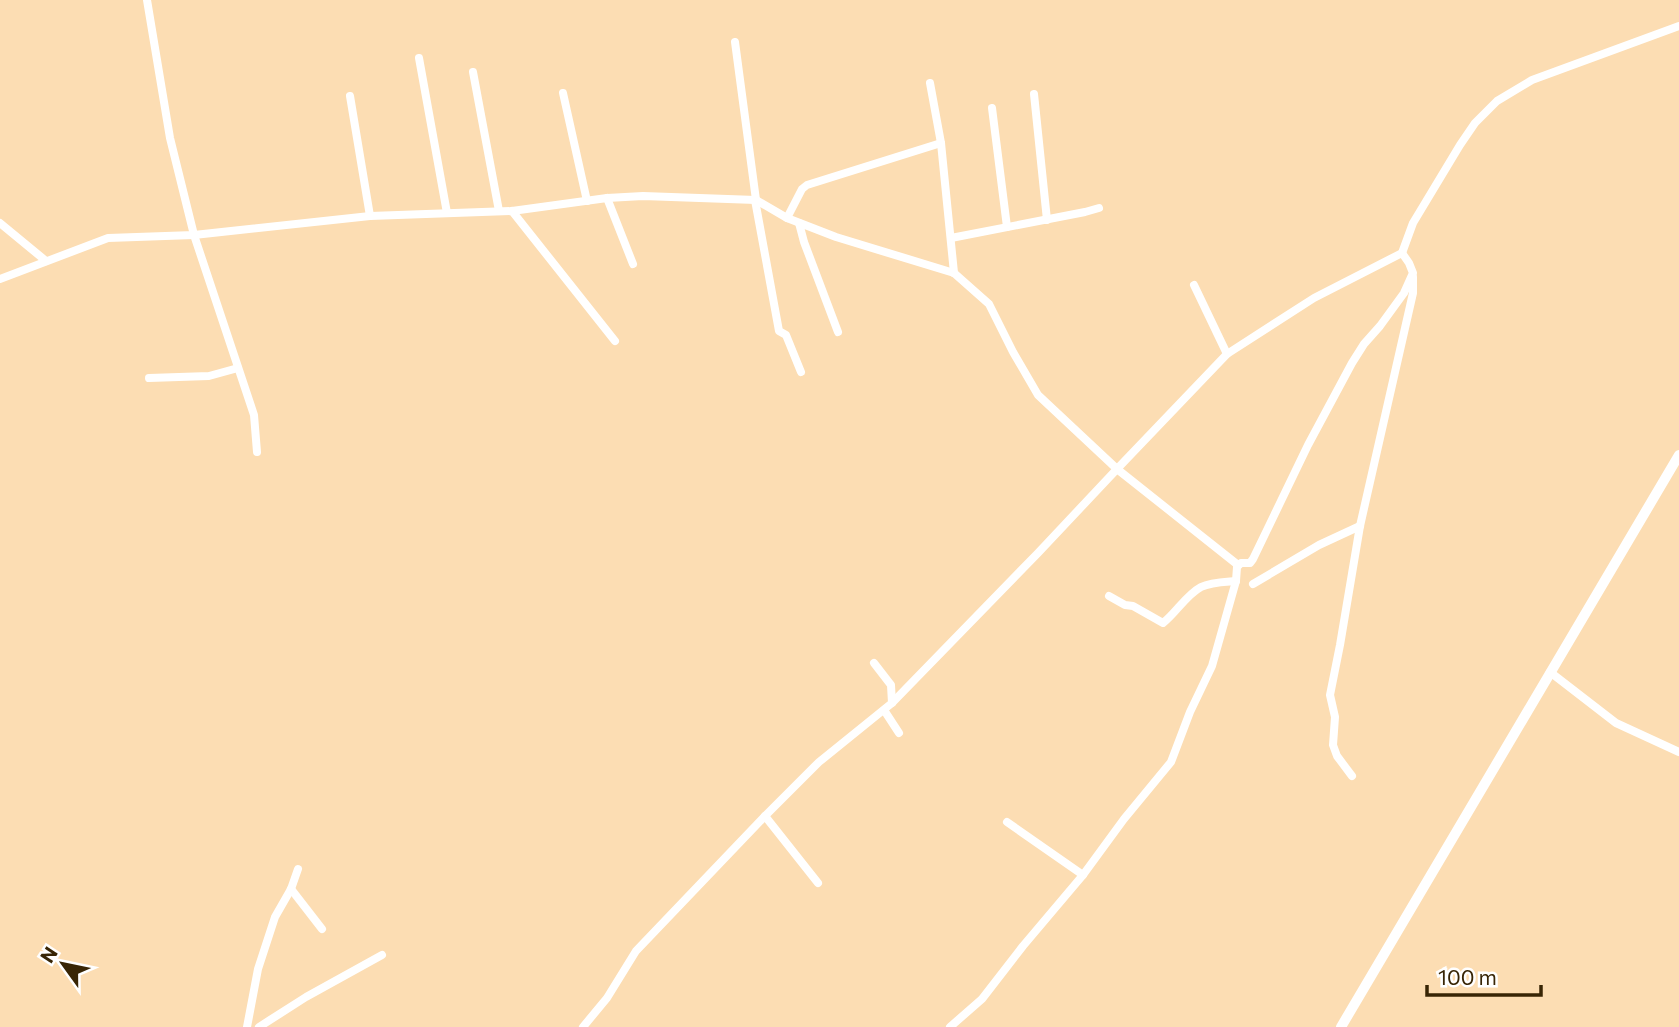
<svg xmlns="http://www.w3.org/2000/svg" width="1679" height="1027" font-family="Commissioner,sans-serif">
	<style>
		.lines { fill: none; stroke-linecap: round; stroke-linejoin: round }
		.minor { stroke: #fff; stroke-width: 8 }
		.secondary { stroke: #fff; stroke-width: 10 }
	</style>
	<rect width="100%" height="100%" fill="#fcddb3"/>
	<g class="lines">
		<g class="minor">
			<path d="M147 0 170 138 194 235 254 415 257 452"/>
			<path d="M735 42 756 200"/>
			<path d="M419 58 447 213"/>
			<path d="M473 72 499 211"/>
			<path d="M930 83 941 143 954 273"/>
			<path d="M563 93 587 201"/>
			<path d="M1034 94 1047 220"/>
			<path d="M350 96 370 216"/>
			<path d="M992 108 1007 227"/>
			<path d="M607 198 633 264"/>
			<path d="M755 200 779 331 786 335 801 372"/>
			<path d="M512 211 615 341"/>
			<path d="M787 218 802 189 807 185 941 143"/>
			<path d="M0 223 46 261"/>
			<path d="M799 223 804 242 838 332"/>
			<path d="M951 238 1085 212 1099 208"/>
			<path d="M0 279 108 238 194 235 370 216 512 211 607 198 643 196 756 200 787 218 836 237 954 273 989 304 1013 352 1038 395 1117 469 1238 565"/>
			<path d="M1194 285 1227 354"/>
			<path d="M149 378 209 376 238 368"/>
			<path d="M1253 584 1319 545 1360 526"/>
			<path d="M1109 596 1125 605 1133 606 1163 623C1176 613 1186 595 1201 587 1211 582 1224 582 1236 581"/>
			<path d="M874 663 891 685 892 703"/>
			<path d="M1550 672 1616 723 1679 752"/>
			<path d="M884 710 899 733"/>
			<path d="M1352 776 1337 756 1333 745 1335 717 1330 695 1340 645 1360 526 1413 293V277"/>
			<path d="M765 816 818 883"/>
			<path d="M1007 822 1083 875"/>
			<path d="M291 889 322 929"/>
			<path d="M247 1027 258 969 275 917 291 889 298 869"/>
			<path d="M259 1027 306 997 382 955"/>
			<path d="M583 1027 607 998 636 951 765 816 819 762 892 703 1038 553 1117 469 1227 354 1314 298 1402 253 1413 223 1460 145 1475 123 1497 101 1532 80 1679 26"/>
			<path d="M950 1027 982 999 1023 946 1083 875 1124 819 1171 762 1190 712 1212 666 1236 581 1237 567 1241 563H1250L1253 559 1308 445 1352 363 1364 344 1380 326 1404 293 1413 273 1409 263 1402 253"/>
		</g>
		<path class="secondary" d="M1341 1027 1679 455"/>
	</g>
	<g transform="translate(63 964) rotate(303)" stroke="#ffffff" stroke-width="5" paint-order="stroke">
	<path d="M0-5L12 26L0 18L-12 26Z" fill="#382505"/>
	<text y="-10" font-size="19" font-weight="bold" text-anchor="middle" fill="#382505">N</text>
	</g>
	<path d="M1427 985v10h114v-10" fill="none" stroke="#382505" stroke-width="3.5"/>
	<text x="1438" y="985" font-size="21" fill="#382505" stroke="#ffffff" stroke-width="5" paint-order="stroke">100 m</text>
</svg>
